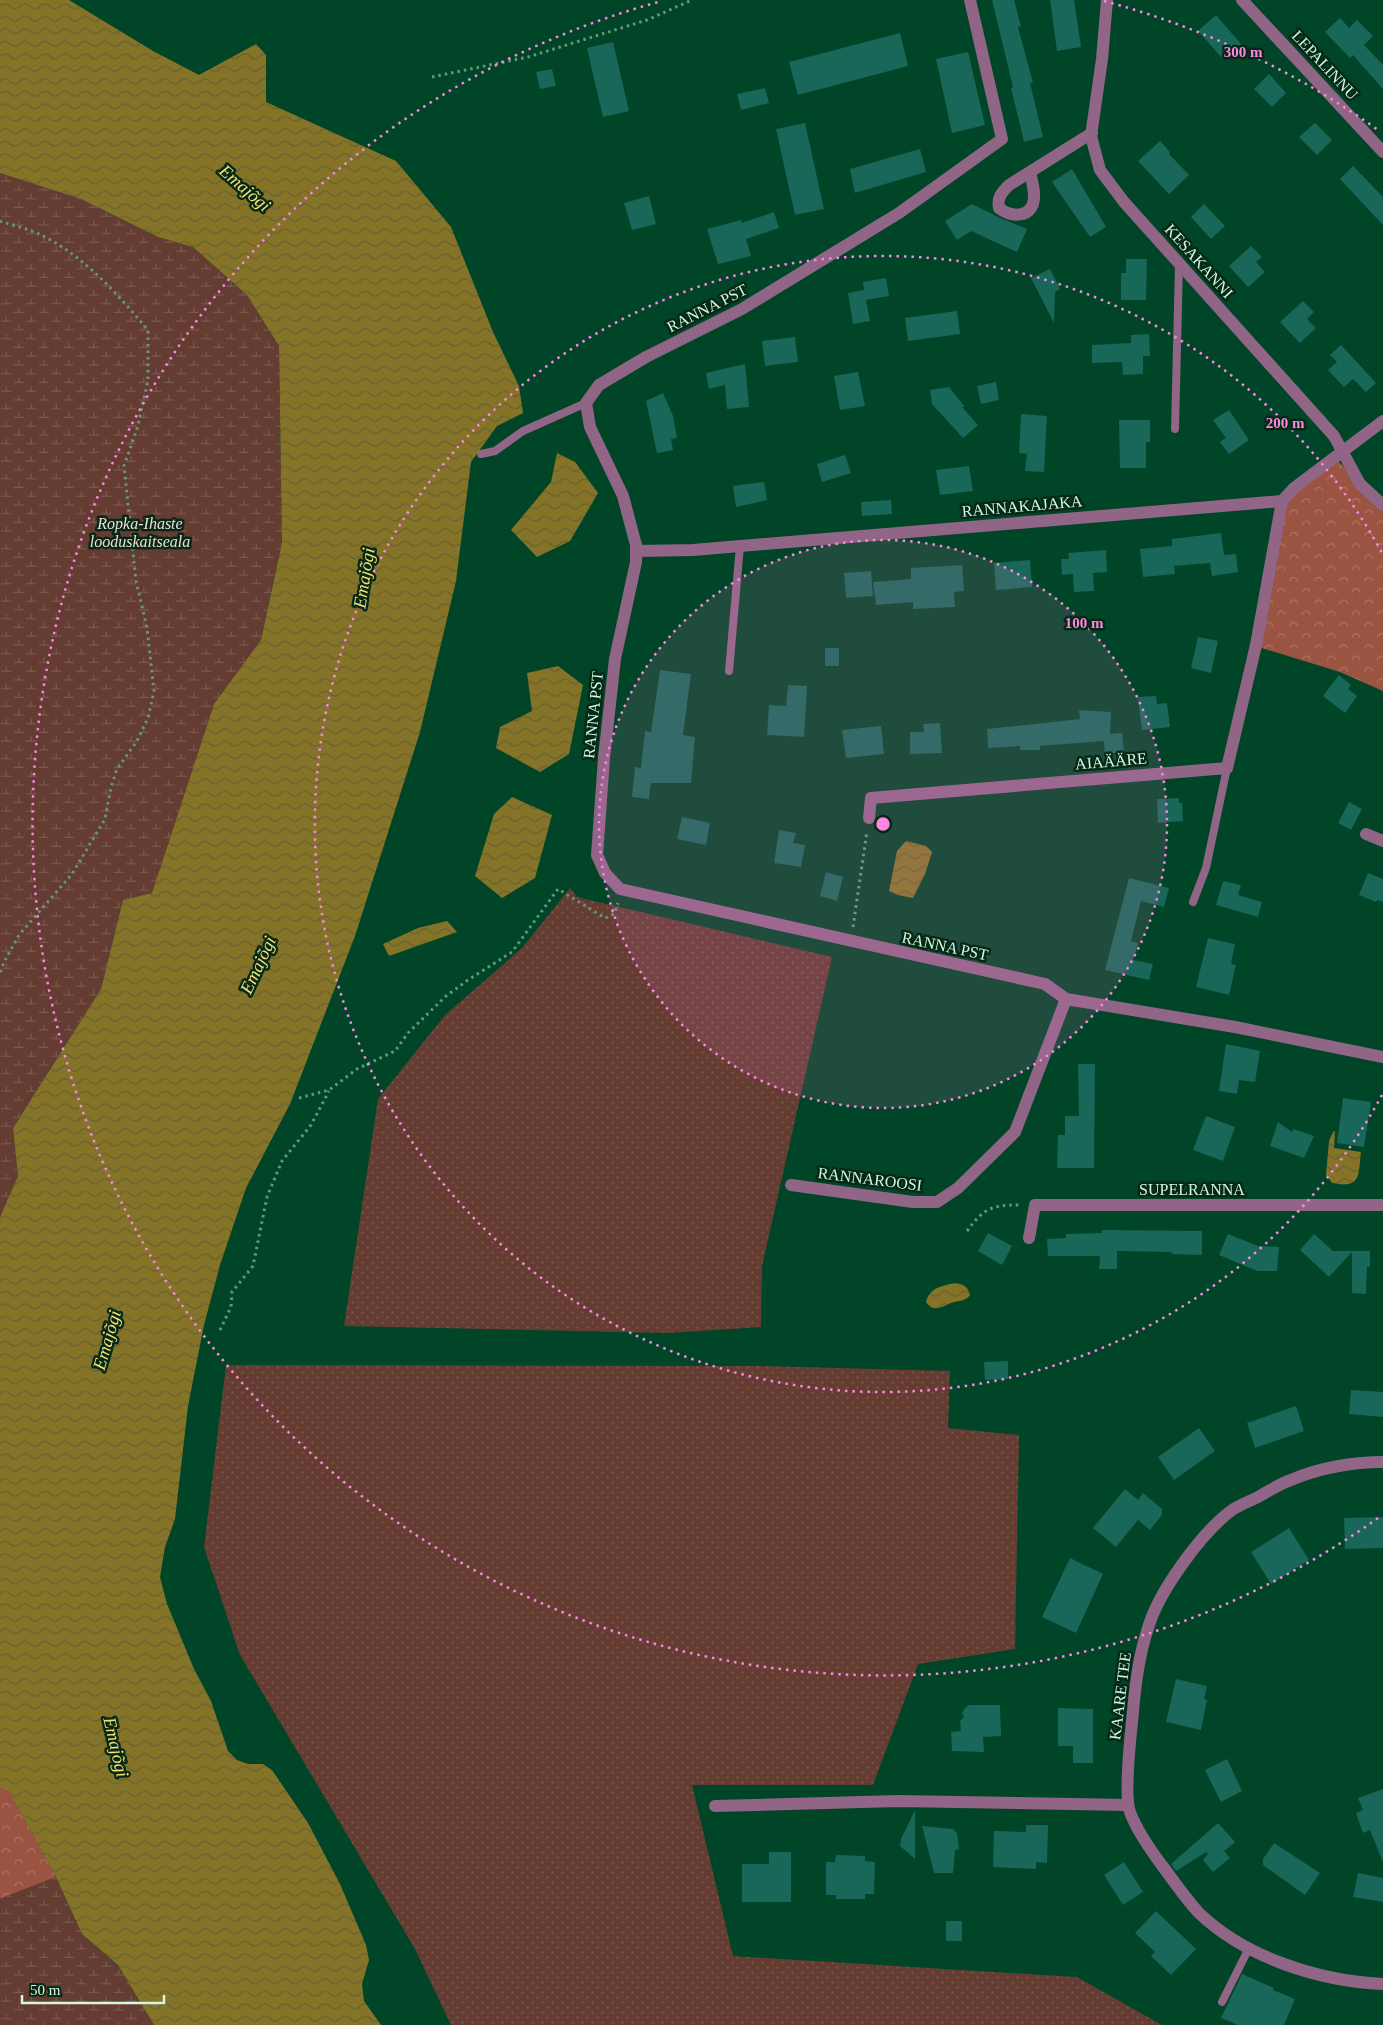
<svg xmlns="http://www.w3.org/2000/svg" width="1383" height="2025" font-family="Georgia,serif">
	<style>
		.green { fill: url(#green-dots) }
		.forest { fill: url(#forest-crowns) }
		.wetland { fill: url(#wetland-marsh) }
		.water { fill: url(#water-waves) }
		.building { fill: #186758 }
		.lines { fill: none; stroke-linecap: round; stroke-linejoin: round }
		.path { stroke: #62997d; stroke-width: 3; stroke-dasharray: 2.5 4; stroke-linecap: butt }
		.lane { stroke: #906585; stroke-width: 8 }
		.street { stroke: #906585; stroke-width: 12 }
		.ring { fill: none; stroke: #fd86e2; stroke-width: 2.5; stroke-dasharray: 2.5 5 }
		.labels { text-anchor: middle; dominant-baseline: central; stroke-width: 5; stroke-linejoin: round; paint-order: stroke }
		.street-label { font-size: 16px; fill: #d2f8df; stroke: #062816 }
		.park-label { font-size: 16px; font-style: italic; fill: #f1dbd5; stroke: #062816 }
		.water-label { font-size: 18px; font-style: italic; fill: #f8e077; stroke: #062816 }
		.centre { fill: #fd86e2; stroke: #062816; stroke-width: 2.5 }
		.ring-label { font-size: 15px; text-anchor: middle; font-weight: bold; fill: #fd86e2; stroke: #062816; stroke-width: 5; stroke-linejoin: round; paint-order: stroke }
	</style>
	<defs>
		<pattern id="green-dots" width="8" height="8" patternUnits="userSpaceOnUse" patternTransform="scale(1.25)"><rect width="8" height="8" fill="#643c31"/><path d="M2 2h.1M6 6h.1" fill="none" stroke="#79594e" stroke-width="1.8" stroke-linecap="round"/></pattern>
		<pattern id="forest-crowns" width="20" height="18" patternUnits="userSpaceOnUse" patternTransform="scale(1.25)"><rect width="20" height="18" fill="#9a5441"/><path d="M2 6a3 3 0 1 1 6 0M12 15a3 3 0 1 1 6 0" fill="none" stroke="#ac7665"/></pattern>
		<pattern id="wetland-marsh" width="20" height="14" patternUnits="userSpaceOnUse" patternTransform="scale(1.25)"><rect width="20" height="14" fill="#643c31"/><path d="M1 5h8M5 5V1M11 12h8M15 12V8" fill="none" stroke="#79594e"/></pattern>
		<pattern id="water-waves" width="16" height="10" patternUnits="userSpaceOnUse" patternTransform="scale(1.25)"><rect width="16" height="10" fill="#857427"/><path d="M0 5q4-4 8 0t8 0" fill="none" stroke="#666134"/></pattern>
	</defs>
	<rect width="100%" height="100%" fill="#004527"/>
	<g class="green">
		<path d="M570 888 577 897 832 957 762 1266 761 1327 669 1333 344 1326 378 1099 445 1015 522 948Z"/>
		<path d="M226 1365 763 1366 950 1371 948 1428 1019 1435 1015 1649 918 1664 873 1785H692L733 1956 1077 1977 1162 2025H451L415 1949 240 1655 204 1547Z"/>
	</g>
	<g class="forest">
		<path d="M1334 457 1383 506V691L1340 672 1255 646 1283 498Z"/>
		<path d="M0 1788 9 1790 56 1877 0 1899Z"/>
	</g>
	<g class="wetland">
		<path d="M0 173 81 199 158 237 193 247 247 295 279 346 282 543 261 640 214 704 152 893 123 900 101 989 13 1128 18 1176 0 1217Z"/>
		<path d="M56 1877 82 1934 118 1965 154 2025H0V1899Z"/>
	</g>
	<g class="water">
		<path d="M0 0H69L153 51 199 75 256 44 266 55V102L396 161 451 227 493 332 519 386 523 413 497 426 471 462 456 581 420 732 355 936 290 1104 246 1188 220 1265 204 1325 188 1406 175 1519 165 1547 160 1577 167 1604 194 1669 211 1701 228 1751 237 1760 248 1764H263L272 1770 308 1823 340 1884 366 1945 369 1960 362 1984 364 2001 381 2025H154L118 1965 82 1934 56 1877 9 1791 0 1788V1217L18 1176 13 1128 101 989 123 900 152 893 214 704 261 640 282 543 279 346 247 295 193 247 158 237 81 199 0 173Z"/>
		<path d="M557 453 575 462 598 493 570 541 537 557 511 530 551 482Z"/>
		<path d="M558 666 583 685 569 754 540 772 496 748 500 727 532 711 527 673Z"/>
		<path d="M512 797 552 815 535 878 502 898 475 876 494 814Z"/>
		<path d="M906 841 926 846 932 852 925 874 913 898 898 895 889 891 897 851Z"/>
		<path d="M447 921 457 932 389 956 383 944 418 928Z"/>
		<path d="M1335 1131 1334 1148 1361 1152C1358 1175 1362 1189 1332 1183L1326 1175 1329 1141 1333 1132Z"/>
		<path d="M955 1283C964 1284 968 1287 970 1295 965 1302 959 1300 951 1303 942 1307 933 1313 926 1302 930 1287 942 1286 955 1283Z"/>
	</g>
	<g class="building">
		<path d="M992 0H1014L1021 26 1018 27 1033 83H1030L1043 137 1024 142 1011 88 1013 87Z"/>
		<path d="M1050 0H1074L1081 47 1057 51Z"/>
		<path d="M1216 15 1241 44 1223 59 1198 31Z"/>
		<path d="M1340 18 1349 28 1357 20 1373 36 1364 45 1383 65V89L1353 55 1350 58 1325 32Z"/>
		<path d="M900 33 908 66 798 95 789 62Z"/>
		<path d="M613 42 629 111 603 117 587 48Z"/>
		<path d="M968 52 985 125 952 133 936 59Z"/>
		<path d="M552 69 556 86 540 89 536 72Z"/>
		<path d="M1269 74 1286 93 1272 107 1254 89Z"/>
		<path d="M765 88 769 103 741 110 737 94Z"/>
		<path d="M805 123 824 209 795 215 776 129Z"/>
		<path d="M1315 123 1332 140 1317 155 1299 137Z"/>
		<path d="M1160 141 1170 152 1169 154 1189 175 1169 194 1138 161Z"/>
		<path d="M920 149 926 172 855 193 850 169Z"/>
		<path d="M1353 166 1383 197V225L1340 179Z"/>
		<path d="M1072 169 1106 227 1090 237 1052 182Z"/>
		<path d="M649 196 656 224 632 230 624 203Z"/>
		<path d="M972 204 1000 218 1027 229 1017 252 971 231 957 240 945 221Z"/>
		<path d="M1204 204 1225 226 1211 239 1191 217Z"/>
		<path d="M774 212 779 228 746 239 751 256 718 264 707 229 741 220 742 223Z"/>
		<path d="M1251 246 1262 257 1256 262 1265 272 1248 287 1229 266Z"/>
		<path d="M1126 259H1147L1146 300H1121V273H1126Z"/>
		<path d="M1050 269 1060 289 1055 292 1054 323 1031 278Z"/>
		<path d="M886 278 889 296 866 300 870 321 853 324 848 293 864 290 863 282Z"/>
		<path d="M1303 301 1314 312 1307 319 1316 328 1300 343 1280 322Z"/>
		<path d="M957 311 960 334 908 341 905 318Z"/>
		<path d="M1149 334 1150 356H1143V374L1123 375 1122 362 1092 363V345L1131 343V335Z"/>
		<path d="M795 337 798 362 765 366 762 341Z"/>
		<path d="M1341 345 1376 383 1366 392 1353 379 1344 387 1328 370 1337 362 1330 355Z"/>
		<path d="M745 364 749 407 727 409 725 385 709 389 706 373Z"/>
		<path d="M858 372 865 406 840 410 834 376Z"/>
		<path d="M996 382 999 400 981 404 977 386Z"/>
		<path d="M949 387 965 407H962L978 425 963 438 932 404 930 390Z"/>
		<path d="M663 393 673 416 677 438 671 439 673 450 657 453 646 401Z"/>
		<path d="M1229 410 1249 440 1229 454 1220 442 1226 438 1213 420Z"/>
		<path d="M1021 414 1047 416 1044 472 1025 471 1027 454 1019 453Z"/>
		<path d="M1119 420H1150V442H1146V468H1120Z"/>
		<path d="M845 455 851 473 822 482 817 464Z"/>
		<path d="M969 466 973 491 940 495 936 470Z"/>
		<path d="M764 482 767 500 736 507 733 486Z"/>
		<path d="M891 500 892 514 862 516 861 502Z"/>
		<path d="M1221 533 1224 555 1236 554 1238 572 1212 576 1210 563 1174 566 1175 574 1143 577 1140 549 1172 546V539Z"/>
		<path d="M1106 550 1107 572 1093 573 1094 591 1074 592 1073 574 1062 575 1061 559H1069L1068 553Z"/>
		<path d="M1030 560 1032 587 996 590 994 563Z"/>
		<path d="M962 565 964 591 954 592 955 607 913 609V602L876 605 873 582 911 579V568Z"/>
		<path d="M871 571 873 596 846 598 844 573Z"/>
		<path d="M1198 637 1218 641 1211 673 1191 668Z"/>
		<rect x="825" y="648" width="14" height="18"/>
		<path d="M660 670 691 674 683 735 695 737 691 783H651L649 799 632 797 635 767 641 768 645 731 651 732Z"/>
		<path d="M1339 675 1351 685 1348 689 1357 696 1345 713 1323 696Z"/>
		<path d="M788 685 807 686 804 737 767 735 769 705 786 706Z"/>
		<path d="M1156 696 1157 704 1167 703 1170 727 1142 730 1138 697Z"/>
		<path d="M1079 710 1111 712 1110 734 1122 733 1124 752 1105 754 1104 741 1040 746V750H1020V746L988 748 987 729 1080 719Z"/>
		<path d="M940 723 942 753 910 754V732H924L923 724Z"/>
		<path d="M881 726 884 754 846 758 842 730Z"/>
		<path d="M1179 798V803H1182L1183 821 1158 823 1157 799Z"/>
		<path d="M1349 802 1362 809 1351 830 1338 823Z"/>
		<path d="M682 817 710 823 706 845 677 839Z"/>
		<path d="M779 830 796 833 793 843 805 845 801 867 774 863Z"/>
		<path d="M826 872 843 877 837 901 820 896Z"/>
		<path d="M1368 873 1383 879V902L1377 900 1376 902 1359 895Z"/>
		<path d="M1129 878 1169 888 1164 907 1141 901 1131 941 1138 943 1133 960 1153 964 1149 980 1105 970Z"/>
		<path d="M1223 881 1241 885 1238 895 1262 902 1258 917 1216 905Z"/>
		<path d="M1208 938 1235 944 1231 964 1236 965 1229 995 1196 987Z"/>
		<path d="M1226 1044 1260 1051 1255 1082 1239 1080 1237 1094 1219 1091Z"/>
		<path d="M1078 1064H1095L1094 1168H1057L1058 1135H1065V1116H1079Z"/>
		<path d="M1343 1098 1371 1102 1364 1147 1337 1143Z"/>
		<path d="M1206 1116 1235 1127 1223 1161 1193 1150Z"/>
		<path d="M1278 1122 1292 1132 1293 1129 1314 1136 1304 1158 1270 1146Z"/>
		<path d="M1102 1230 1202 1231V1255L1171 1254 1172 1252 1117 1251V1269H1099L1100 1256H1048L1047 1239 1066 1238V1234L1102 1233Z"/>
		<path d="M988 1233 1012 1246 1002 1265 978 1251Z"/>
		<path d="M1228 1234 1258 1246 1279 1247 1277 1271H1257L1219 1255Z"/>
		<path d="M1314 1234 1333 1251H1370V1267L1367 1266 1366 1294 1352 1293V1252L1329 1277 1300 1250Z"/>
		<path d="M1008 1361V1379L985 1380 984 1362Z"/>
		<path d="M1351 1390 1383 1392V1417L1349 1414Z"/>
		<path d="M1296 1406 1304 1431 1255 1448 1247 1423Z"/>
		<path d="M1199 1428 1215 1451 1174 1480 1158 1457Z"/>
		<path d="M1125 1489 1138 1500 1143 1493 1162 1509V1515L1150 1530 1138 1520 1116 1547 1093 1528Z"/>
		<path d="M1383 1517V1548L1345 1549 1344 1518Z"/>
		<path d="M1289 1528 1309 1560 1271 1584 1251 1552Z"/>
		<path d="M1070 1558 1103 1574 1076 1633 1042 1617Z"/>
		<path d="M1176 1679 1207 1686 1204 1699 1207 1700 1201 1730 1166 1722Z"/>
		<path d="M969 1705H1000L1001 1736 983 1737 984 1752 952 1751 951 1732 961 1731 960 1721 964 1717 962 1713 965 1708Z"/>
		<path d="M1058 1708 1093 1709V1763H1073V1746H1058Z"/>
		<path d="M1227 1759 1242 1791 1221 1802 1205 1770Z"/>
		<path d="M1383 1789V1860H1382L1370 1830 1363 1833 1356 1813 1363 1810 1358 1798Z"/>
		<path d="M915 1810V1859L900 1846 901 1839Z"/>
		<path d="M1218 1823 1235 1842 1224 1851 1230 1858 1213 1872 1203 1860 1208 1854 1206 1852 1176 1871 1171 1864Z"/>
		<path d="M1026 1825H1048L1047 1863 1036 1862V1869L993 1867 994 1831 1026 1832Z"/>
		<path d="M922 1826 953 1829 957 1833 959 1849 955 1850 953 1873H934Z"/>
		<path d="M1274 1843 1320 1873 1305 1895 1263 1865V1859Z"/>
		<path d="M769 1852H791V1902H742V1864H769Z"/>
		<path d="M836 1855 865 1856V1861L875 1862 874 1894H865V1899H836V1895H826V1862H835Z"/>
		<path d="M1124 1862 1143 1892 1123 1905 1104 1875Z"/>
		<path d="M1358 1873 1383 1878V1902L1353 1897Z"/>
		<path d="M1156 1911 1196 1949 1171 1975 1151 1956 1155 1952 1135 1933Z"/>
		<rect x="946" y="1921" width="16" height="20"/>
		<path d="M1242 1974 1274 1988 1273 1990 1295 1999 1284 2025H1238L1221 2018Z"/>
	</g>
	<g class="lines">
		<g class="path">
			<path d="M432 77 528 57 647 20 692 0"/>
			<path d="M0 221C15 226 33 230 47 238 88 260 118 295 148 330V381L137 429 124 466 136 581 147 628 154 691 148 718 137 741 117 769 111 787 105 819 72 874 19 935 4 962 0 973"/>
			<path d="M853 927 867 831"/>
			<path d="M299 1098 329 1090 357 1069 395 1051 408 1033 446 996 468 980 512 952 558 889 605 918 614 914 618 903"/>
			<path d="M967 1231C983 1209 991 1205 1019 1205"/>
			<path d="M220 1330 231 1307 232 1292 253 1266 267 1197 282 1161 311 1125 329 1091"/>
		</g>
		<g class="lane">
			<path d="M1175 429 1179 264"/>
			<path d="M481 454 495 451 523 431 586 403"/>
			<path d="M729 671 740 546"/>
			<path d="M1193 902 1206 868 1227 768"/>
			<path d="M1222 2002 1249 1948"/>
		</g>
		<g class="street">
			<path d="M970 0 1002 139 899 213 742 309 646 357 599 385 586 403 590 427 623 496 636 545V562L615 659 604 758 597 855 605 873 620 889 1045 984 1066 999 1235 1027 1383 1057"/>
			<path d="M1107 0 1102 59 1091 136 1100 170 1124 202 1334 436 1360 484 1383 505"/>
			<path d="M1242 0 1383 152"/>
			<path d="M1030 172C1032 181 1036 194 1033 204 1027 219 1009 216 999 208 997 198 1001 193 1009 185L1092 133"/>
			<path d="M636 551 693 550 1282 501 1294 488 1383 421"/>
			<path d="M869 818 871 798 1227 768 1256 645 1282 501"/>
			<path d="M1366 834 1383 841"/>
			<path d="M791 1185 913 1202H937L958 1188 1015 1132 1066 999"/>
			<path d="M1029 1238 1035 1205H1383"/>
			<path d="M1383 1462C1353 1462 1318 1468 1291 1480 1279 1484 1269 1491 1258 1497 1250 1501 1240 1505 1232 1510 1202 1532 1160 1590 1149 1625 1138 1657 1135 1688 1132 1722 1130 1741 1124 1796 1130 1812 1137 1831 1151 1851 1164 1868 1175 1883 1186 1899 1199 1913 1246 1958 1319 1981 1383 1984"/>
			<path d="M715 1806 898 1801 1128 1805"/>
		</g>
	</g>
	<circle cx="883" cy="824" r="284" fill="#fd86e2" fill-opacity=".12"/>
	<g class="ring">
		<circle cx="883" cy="824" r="284"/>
		<path d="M1382 1095A568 568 0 1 1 1382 553"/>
		<path d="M1378 1518A852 852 0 1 1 662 1M1104 1A852 852 0 0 1 1378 130"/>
	</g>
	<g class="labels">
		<g class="street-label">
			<text transform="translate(1325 65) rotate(47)">LEPALINNU</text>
			<text transform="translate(1199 261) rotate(48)">KESAKANNI</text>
			<text transform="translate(707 308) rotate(-27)">RANNA PST</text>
			<text transform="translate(1022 506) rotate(-5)">RANNAKAJAKA</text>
			<text transform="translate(593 715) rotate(-84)">RANNA PST</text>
			<text transform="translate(1111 761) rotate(-5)">AIAÄÄRE</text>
			<text transform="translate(945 946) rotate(12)">RANNA PST</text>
			<text transform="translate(870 1179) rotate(7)">RANNAROOSI</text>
			<text x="1192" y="1189">SUPELRANNA</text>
			<text transform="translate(1120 1696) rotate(-83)">KAARE TEE</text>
		</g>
		<g class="park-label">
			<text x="140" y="523">Ropka-Ihaste<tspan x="140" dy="18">looduskaitseala</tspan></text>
		</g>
		<g class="water-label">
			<text transform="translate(245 188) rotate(41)">Emajõgi</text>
			<text transform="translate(364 578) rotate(-81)">Emajõgi</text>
			<text transform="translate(258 965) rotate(-65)">Emajõgi</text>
			<text transform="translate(107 1340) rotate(-74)">Emajõgi</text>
			<text transform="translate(116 1747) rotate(77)">Emajõgi</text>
		</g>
	</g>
	<circle cx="883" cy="824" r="8" class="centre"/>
	<g class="ring-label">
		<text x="1243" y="57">300 m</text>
		<text x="1285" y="428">200 m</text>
		<text x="1084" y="628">100 m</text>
	</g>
	<path d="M22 1995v8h142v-8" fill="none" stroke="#d2f8df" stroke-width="2.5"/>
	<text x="30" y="1995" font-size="15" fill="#d2f8df" stroke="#062816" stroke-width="4" paint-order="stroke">50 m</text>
</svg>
